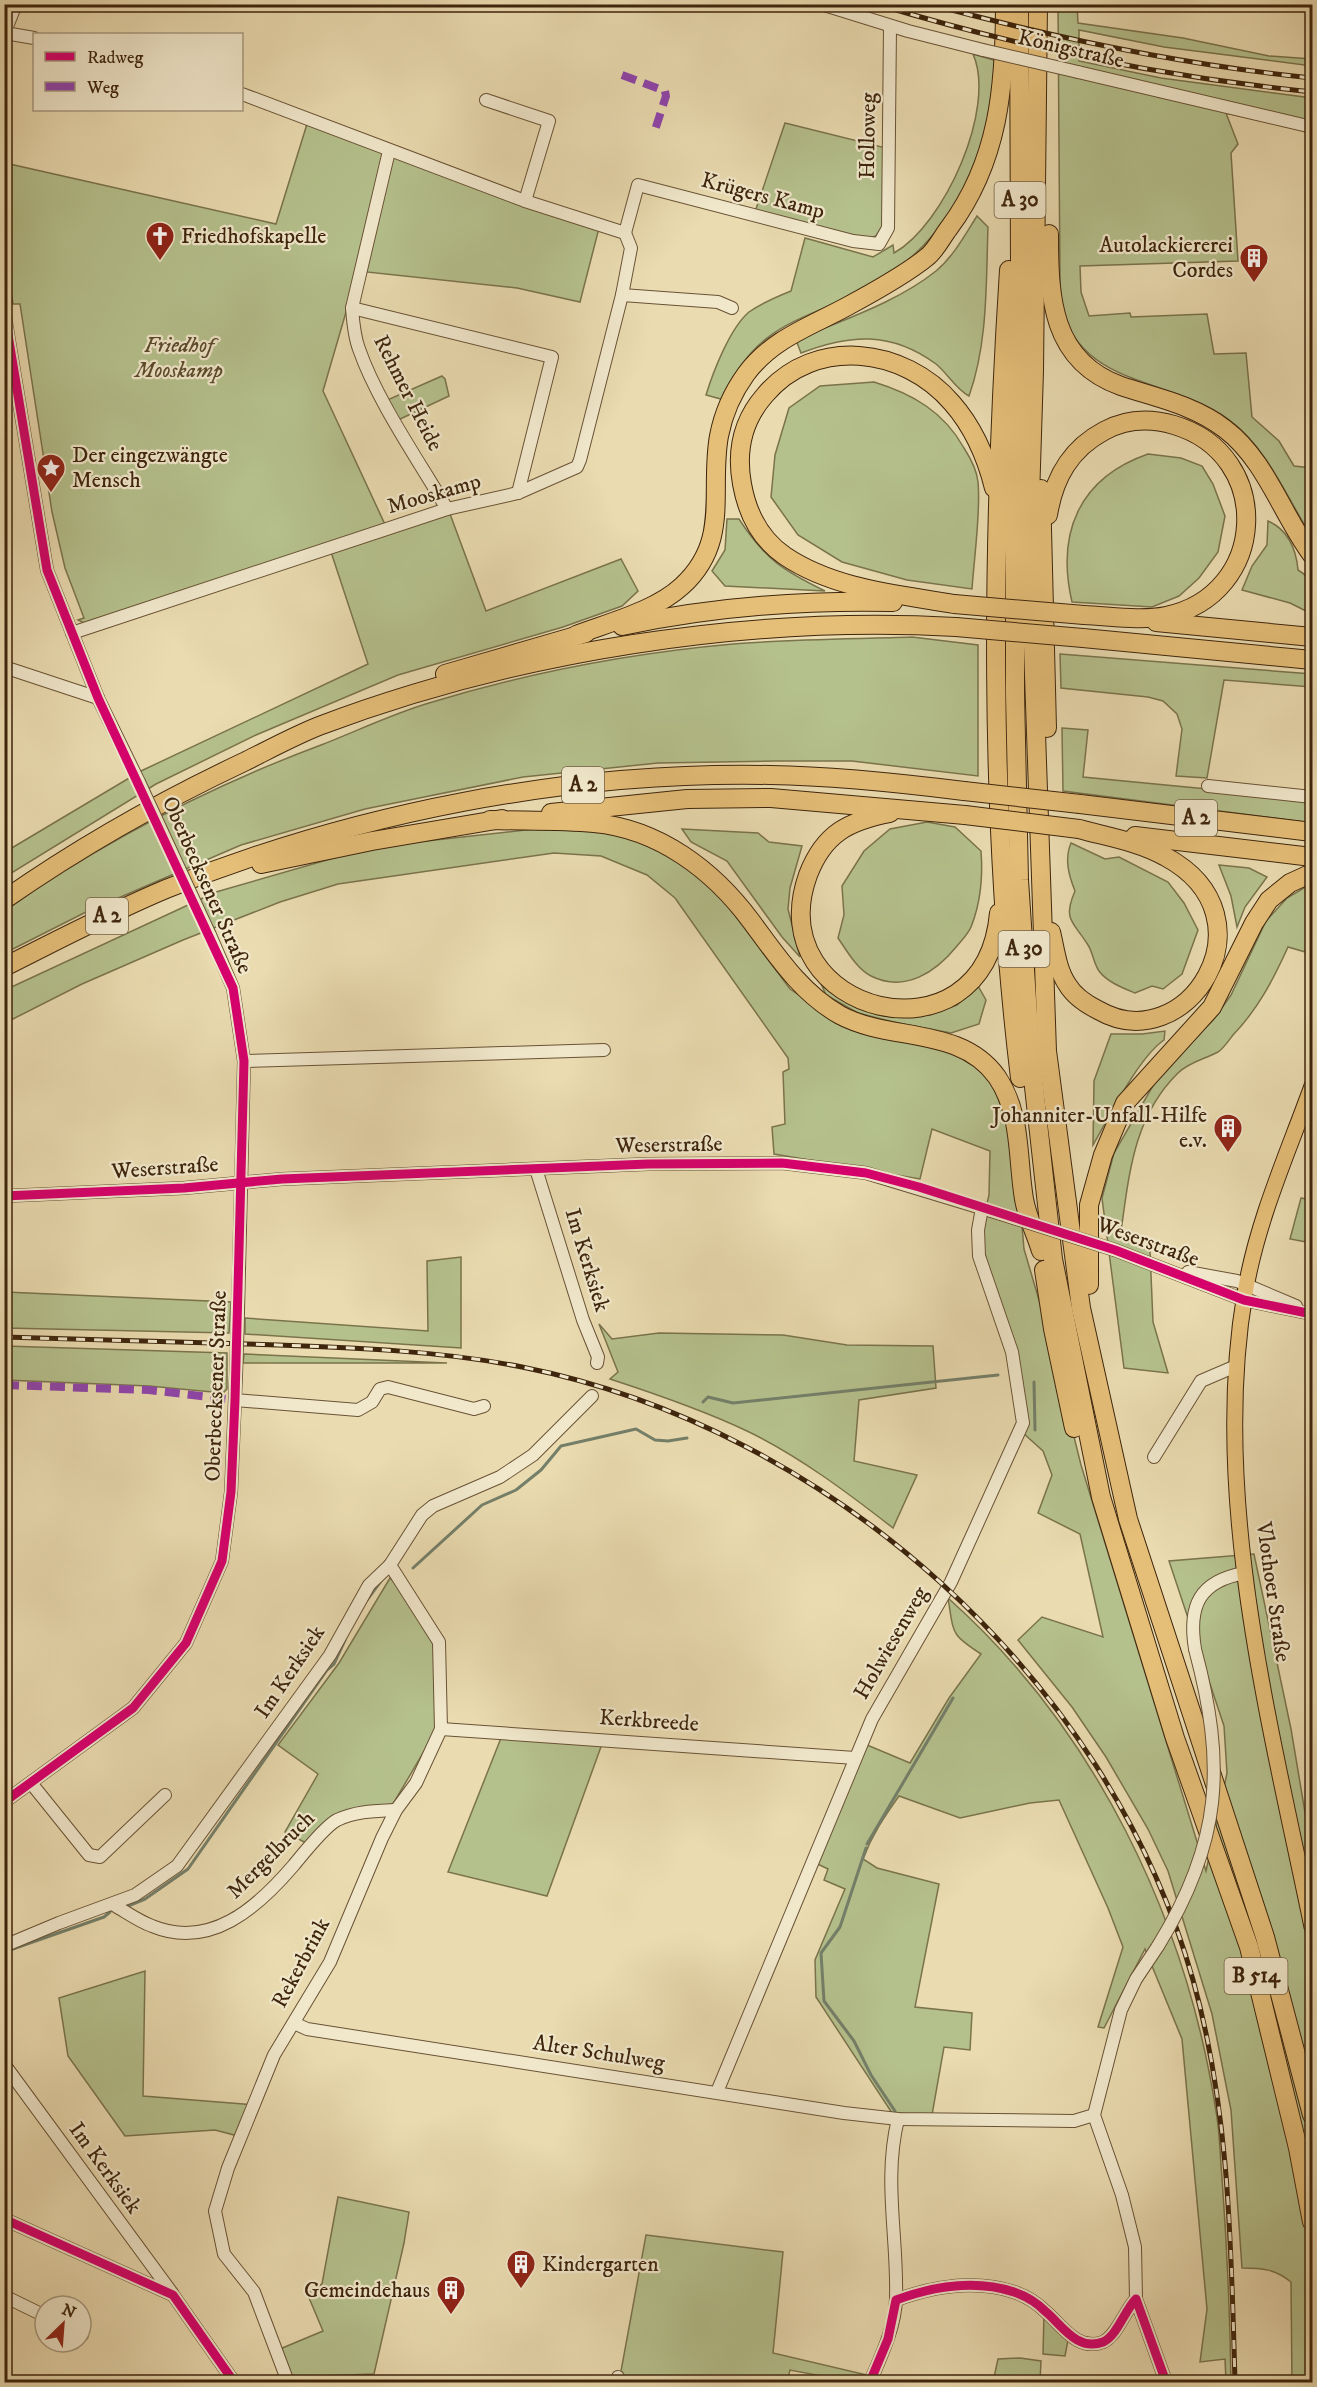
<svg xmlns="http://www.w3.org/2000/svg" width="1317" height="2387" font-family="'IM FELL DW Pica',serif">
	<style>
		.green { fill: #b5c18d; stroke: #7a734c; stroke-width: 1.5 }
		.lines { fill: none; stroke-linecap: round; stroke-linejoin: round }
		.stream { stroke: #747f69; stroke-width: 3 }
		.minor-casing { stroke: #695235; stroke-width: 14 }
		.major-casing { stroke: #3e250c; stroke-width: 17 }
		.highway-casing { stroke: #3e250c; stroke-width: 20 }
		.minor { stroke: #f1e8cc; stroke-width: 12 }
		.major { stroke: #e5be78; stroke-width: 15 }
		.highway { stroke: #e5be78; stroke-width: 18 }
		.rail-casing { stroke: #3e250c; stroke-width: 5 }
		.rail { stroke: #f1e8cc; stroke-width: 3; stroke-dasharray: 9; stroke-linecap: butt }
		.minor-bridge-casing { stroke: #695235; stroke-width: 14; stroke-linecap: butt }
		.highway-bridge-casing { stroke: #3e250c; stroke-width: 20; stroke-linecap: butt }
		.minor-bridge { stroke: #f1e8cc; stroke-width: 12 }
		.highway-bridge { stroke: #e5be78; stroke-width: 18 }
		.quiet { stroke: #8e44ad; stroke-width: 8; stroke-dasharray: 15 8; stroke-linecap: butt }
		.cycleway-casing { stroke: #f1e8cc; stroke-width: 13 }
		.cycleway { stroke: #d6006c; stroke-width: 9 }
		.labels { text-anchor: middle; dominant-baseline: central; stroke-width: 4.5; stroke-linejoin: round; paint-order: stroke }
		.shield { fill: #f1e8cc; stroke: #746046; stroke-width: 1.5 }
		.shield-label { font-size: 21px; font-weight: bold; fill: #3e250c }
		.street-label { font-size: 22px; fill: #3e250c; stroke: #f1e8cc }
		.poi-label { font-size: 22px; fill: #3e250c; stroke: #f1e8cc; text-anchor: start }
		.park-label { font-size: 22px; font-style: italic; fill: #5c4c2c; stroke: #f1e8cc }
	</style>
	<rect width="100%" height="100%" fill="#eadbb0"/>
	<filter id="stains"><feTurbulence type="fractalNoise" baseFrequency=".00333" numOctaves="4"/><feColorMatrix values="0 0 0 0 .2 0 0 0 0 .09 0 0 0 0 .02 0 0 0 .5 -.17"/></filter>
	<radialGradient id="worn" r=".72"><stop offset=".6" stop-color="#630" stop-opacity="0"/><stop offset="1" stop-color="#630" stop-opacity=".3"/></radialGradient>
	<g class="green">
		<path d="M1058 5H1077L1078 23 1183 38 1269 56 1312 59V66L1164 47 1079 30V61L1161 78 1312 98V132L1226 113 1238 144 1231 153 1238 261 1080 266 1081 292 1089 316 1130 313 1131 317 1207 314 1214 354 1246 353 1252 417 1279 441 1294 466 1312 468V537C1286 497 1268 448 1228 419 1176 380 1088 387 1064 316 1061 306 1061 294 1060 284Z"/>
		<path d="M973 54 997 61C992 97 989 144 972 176 947 226 908 270 856 294 790 324 756 328 721 399L706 395C713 372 730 328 749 312 762 303 776 297 791 291L805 238 873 257 893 245 894 253C944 225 997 108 973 54Z"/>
		<path d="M785 123 886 148 883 225 876 236 865 240 755 212Z"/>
		<path d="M307 124 599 228 580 302 517 288 358 271 323 391 389 533 450 514 486 611 621 559 638 591 622 606 563 627 398 675 256 735 156 784 5 877V852L141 771 368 664 331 552 86 624 78 620 84 618 65 568 52 512 20 304H13L4 247 5 163 276 224Z"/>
		<path d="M977 216 988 227C986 283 988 343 969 396 956 389 948 374 936 364 891 331 850 334 801 353L796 340C842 320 896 303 936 271 953 257 965 235 977 216Z"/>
		<path d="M442 376 445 379 449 396 396 421 385 401Z"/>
		<path d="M874 382C913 394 944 412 964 448 971 459 977 470 978 482 981 511 974 558 972 589L907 580 842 562 798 535 771 497 775 455 789 408 820 386Z"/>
		<path d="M1148 454 1181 458 1202 466 1213 484 1225 516 1218 552 1199 578 1179 596 1152 607 1072 602C1056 533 1079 478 1148 454Z"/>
		<path d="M727 519H739C765 559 782 570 825 591L725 586 712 571 725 550Z"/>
		<path d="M1268 521C1288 530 1296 548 1298 570 1316 580 1313 595 1312 614L1290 603 1242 590 1252 566 1267 545Z"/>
		<path d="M912 637 978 645V776L852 761H775L658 763 523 777 365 809 241 845 86 912 5 953 4 911C102 842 209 787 321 745 357 731 392 714 429 703 527 673 632 653 733 644 792 639 853 639 912 637Z"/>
		<path d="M1060 654 1312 674V687L1224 680 1207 778 1176 776 1182 729 1177 714 1163 701 1148 697 1061 688Z"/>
		<path d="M1062 728 1088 730 1083 777 1312 799V823L1063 791Z"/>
		<path d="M927 822 955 827 981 851C983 877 981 902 971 927 968 934 962 940 957 946 936 972 905 993 871 976 857 969 847 951 838 938L844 915 842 886 864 851 890 829Z"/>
		<path d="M561 826 621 832 663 851 710 882 790 989 835 1019 933 1045 965 1058 991 1079 1015 1145 1024 1249 1046 1324 1081 1465 1206 1871 1227 1773 1224 1726 1169 1561 1254 1554 1291 1729 1312 1854V2382H1292L1291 2282C1275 2269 1262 2268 1242 2268L1231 2110 1212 2014 1168 1871 1148 1829 1106 1757 1072 1707 1018 1640 1042 1617 1103 1637 1080 1534 1038 1513 1052 1475 1043 1451 1023 1433 1024 1423 980 1232 989 1195 990 1151 932 1129 920 1179 774 1154 772 1127 785 1124 783 1072 789 1069 788 1058 675 898 647 875 601 856 554 853 338 884 280 902 183 940 82 984 5 1023V990L216 892 372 847Z"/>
		<path d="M682 829 758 833 769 842 802 846 790 888 788 909 800 957 782 937 727 861 691 842Z"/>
		<path d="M1071 843 1105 859 1119 857 1168 882 1184 903 1198 930 1182 974 1163 989 1152 986 1135 993C1123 988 1107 982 1099 971 1094 964 1093 953 1088 945 1074 922 1062 921 1075 891 1069 876 1064 859 1071 843Z"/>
		<path d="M1219 865 1249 868 1267 877 1245 907 1237 927 1231 896Z"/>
		<path d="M1312 883V954L1288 947C1273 980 1258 1009 1233 1035 1229 1040 1223 1049 1218 1052 1205 1059 1189 1062 1178 1073 1132 1118 1129 1178 1120 1238L1150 1251 1153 1322 1168 1373 1124 1368 1102 1198 1114 1153 1158 1077 1214 1019 1231 995 1266 921 1287 898Z"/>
		<path d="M822 986 855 1007 884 1015H930L957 1005 978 986 986 1000 979 1024 951 1033 893 1022 858 1013 826 995Z"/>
		<path d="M1165 1031 1164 1040C1138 1058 1110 1116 1093 1145L1094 1081 1111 1034H1142Z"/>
		<path d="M1301 1198 1312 1200V1243L1290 1239Z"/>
		<path d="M461 1257V1348L245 1334V1318L428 1331 427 1261Z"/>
		<path d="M5 1292 231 1302 229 1333 5 1328Z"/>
		<path d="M599 1324 612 1339 659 1333 783 1335 847 1345 933 1346 936 1388 859 1400 854 1461 917 1475 893 1528C848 1493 799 1456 747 1431 703 1410 656 1394 610 1379L618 1372Z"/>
		<path d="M5 1346 227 1353V1389L223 1393 149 1386 5 1380Z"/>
		<path d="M244 1354 447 1363H243Z"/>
		<path d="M390 1578 416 1603 437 1643 436 1731 393 1804 338 1816 308 1844 285 1832 318 1774 278 1745 339 1663Z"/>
		<path d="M948 1598C1095 1729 1186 1918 1216 2111 1220 2133 1220 2156 1222 2178 1227 2246 1230 2314 1231 2382H1226L1225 2359 1200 2362 1207 2309 1182 2039 1145 1949 1104 2028 1098 2027 1123 1947 1108 1908 1059 1800 1030 1803 960 1818 899 1796C884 1817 872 1835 863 1859L877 1868 939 1884 915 2007 972 2013 970 2050 944 2047 932 2115 892 2113 816 1997 815 1960 845 1889 824 1880 828 1869 809 1860 860 1742 910 1763 949 1698 981 1654C950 1634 954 1634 948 1598Z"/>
		<path d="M501 1738 602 1744 547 1896 448 1872Z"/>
		<path d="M145 1971 143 2096 256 2105 239 2144 234 2135 215 2130 125 2136 68 2056 59 1998Z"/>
		<path d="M338 2197 409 2212 404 2243 374 2374 291 2377 280 2349 323 2331 307 2293 322 2284Z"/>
		<path d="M646 2235 783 2252 773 2353 871 2376 868 2382H854L790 2370 787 2382H619Z"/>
		<path d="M1044 2314 1068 2340 1065 2356 1043 2354Z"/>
		<path d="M1020 2358 1041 2361 1040 2382H993L998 2359Z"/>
	</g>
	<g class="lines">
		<g class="stream">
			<path d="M1034 1382 1035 1430"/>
			<path d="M703 1402 708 1397 733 1403 998 1375"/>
			<path d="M413 1568 482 1505 516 1490 541 1470 561 1446 636 1429 655 1440 668 1441 687 1438"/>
			<path d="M367 1600 381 1581"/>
			<path d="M867 1844 953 1698"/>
			<path d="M866 1848 840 1927 821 1953 824 2001 854 2041 871 2075 895 2111"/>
			<path d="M128 1906 145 1899 188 1869 327 1670 334 1664 345 1640"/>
			<path d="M7 1951 104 1917 110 1912"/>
		</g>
		<g class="minor-casing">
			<g id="minor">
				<path d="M821 4 908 31 983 50"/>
				<path d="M5 33 34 38"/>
				<path d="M4 34 16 4"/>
				<path d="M1078 72 1312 127"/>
				<path d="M486 100 549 121 525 201"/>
				<path d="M389 151 352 308C353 321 354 336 359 349 377 401 419 461 447 509"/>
				<path d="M625 233 638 185 853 241 879 244 888 228 890 26"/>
				<path d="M622 295 718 302 732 308"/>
				<path d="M352 308 552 357 518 493"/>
				<path d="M4 311 47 570 98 698 139 782"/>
				<path d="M72 633 447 509 518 493 577 467 580 460 622 295 631 248 625 233 525 201 242 94"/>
				<path d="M4 667 98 698"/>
				<path d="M1208 786 1312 797"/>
				<path d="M210 935 233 988 244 1061 238 1311"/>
				<path d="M244 1061 604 1050"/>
				<path d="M536 1169 583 1320 598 1357 597 1363"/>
				<path d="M4 1196 184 1188 282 1179 648 1164 782 1163 866 1173 1001 1214"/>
				<path d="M1115 1250 1244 1300 1312 1314"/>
				<path d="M1188 1272 1237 1281 1296 1306"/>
				<path d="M235 1400 358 1410 372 1402 380 1389 388 1387 474 1409 484 1406"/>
				<path d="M1154 1457 1201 1381 1236 1366"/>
				<path d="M1195 1649C1188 1606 1199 1581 1245 1573"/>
				<path d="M441 1729 855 1758"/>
				<path d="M1312 1773V1779"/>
				<path d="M31 1783 89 1855 100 1857 165 1795"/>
				<path d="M4 1802 133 1708 186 1643 222 1561 231 1492 236 1375"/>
				<path d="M112 1904C125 1911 138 1921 152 1926 210 1950 257 1908 293 1866 303 1854 324 1827 337 1820 356 1811 375 1811 396 1810"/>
				<path d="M4 1946 59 1923 135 1895 177 1866 330 1655 369 1585 390 1565 422 1515 433 1506 500 1477 533 1455 592 1396"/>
				<path d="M1158 1946 1136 1979 1121 2010 1094 2115 1122 2195 1135 2247 1136 2299 1166 2382"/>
				<path d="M294 2023 307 2029 844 2113 898 2119 1074 2121 1094 2115"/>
				<path d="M4 2064 172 2293"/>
				<path d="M717 2092 872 1719 951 1582 1023 1423 1012 1352 979 1256 978 1230 982 1208"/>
				<path d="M4 2219 173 2295 234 2382"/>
				<path d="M4 2296 45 2316"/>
				<path d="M896 2300C934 2286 974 2279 1014 2292 1026 2296 1036 2302 1045 2311 1061 2324 1077 2352 1103 2342 1117 2336 1125 2310 1136 2299"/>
				<path d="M81 2334 82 2335"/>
				<path d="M288 2382 254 2292 224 2254 215 2211 228 2168 274 2055 330 1962 382 1838 396 1810 416 1783 441 1729 439 1642 390 1565"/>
				<path d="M617 2382 618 2377"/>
				<path d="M870 2382C881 2356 895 2328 896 2299 898 2238 883 2180 898 2119"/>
			</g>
		</g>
		<g class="major-casing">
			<path id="major" d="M1312 1086C1287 1155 1257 1221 1245 1293 1210 1498 1271 1727 1312 1927"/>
		</g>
		<g class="highway-casing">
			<g id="highway">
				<path d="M1019 4 1020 265 1015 501V693L1019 880 1031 1060 1053 1259 1101 1497 1175 1738 1249 1947 1298 2148 1312 2222"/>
				<path d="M1038 4 1034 371 1029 530 1047 1051 1081 1308 1128 1519 1265 1937 1312 2115"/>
				<path d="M1049 234C1049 297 1051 361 1121 386 1157 398 1194 405 1225 429 1266 460 1282 515 1312 555"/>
				<path d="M1009 270C992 535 988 814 1020 1078"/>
				<path d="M1041 489 1047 728"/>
				<path d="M1048 515C1054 478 1070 449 1104 431 1126 419 1150 418 1174 425 1275 455 1268 595 1166 616 1140 621 1110 616 1084 615"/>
				<path d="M954 604C897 594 834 589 785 556 760 539 747 512 742 484 736 451 743 420 765 395 815 336 904 347 952 403 974 428 986 456 994 488"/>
				<path d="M1156 622 1312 637"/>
				<path d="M622 626C711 607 802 600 893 602"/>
				<path d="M576 635C610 622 655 611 682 586 731 541 709 491 719 436 723 415 733 392 746 374 772 339 809 327 846 307 872 293 905 275 927 257 936 250 942 237 949 228 999 161 1005 86 1005 4"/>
				<path d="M1083 638 1312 660"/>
				<path d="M445 674 586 633"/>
				<path d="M1080 804 1312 832"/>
				<path d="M551 813 687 799 771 798 965 815"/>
				<path d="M890 813C849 821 824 833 808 875 758 1014 985 1072 999 913"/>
				<path d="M490 820C525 821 560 820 594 823 659 829 713 870 751 921 777 956 801 993 840 1015 890 1042 961 1026 997 1077 1022 1114 1017 1157 1024 1199 1027 1217 1036 1234 1041 1251"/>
				<path d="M1135 836 1312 857"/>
				<path d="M261 864 372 841 502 819"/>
				<path d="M4 900C81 846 161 801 246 761 270 749 294 736 319 726 514 652 747 615 956 627"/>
				<path d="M1051 932C1055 948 1057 969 1067 984 1074 996 1086 1004 1098 1010 1186 1061 1278 918 1166 857 1140 842 1108 837 1079 829"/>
				<path d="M4 967C58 940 111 912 166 889 354 813 568 771 770 775 835 776 900 783 964 791"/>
				<path d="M1044 1270 1053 1329 1074 1428"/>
				<path d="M1089 1285V1205L1103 1155 1125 1103 1212 1007 1254 923 1269 900 1290 883 1312 873"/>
			</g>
		</g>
		<use href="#minor" class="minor"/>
		<use href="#major" class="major"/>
		<use href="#highway" class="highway"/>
		<g class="rail-casing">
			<g id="rail">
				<path d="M876 4C1018 47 1165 77 1312 92"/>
				<path d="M929 4C1055 38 1183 65 1312 78"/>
				<path d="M4 1337C96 1340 187 1342 278 1345 360 1348 442 1351 522 1367 829 1428 1108 1677 1193 1980 1230 2112 1231 2247 1235 2382"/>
			</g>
		</g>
		<use href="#rail" class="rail"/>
		<g class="minor-bridge-casing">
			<g id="minor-bridge">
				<path d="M983 50 1078 72"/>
				<path d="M139 782 210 935"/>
				<path d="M1001 1214 1115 1250"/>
				<path d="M236 1375 238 1311"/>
				<path d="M1158 1946C1222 1842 1226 1765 1195 1649"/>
			</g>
		</g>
		<g class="highway-bridge-casing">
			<g id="highway-bridge">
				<path d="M954 604 1084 615"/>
				<path d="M956 627 1083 638"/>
				<path d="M964 791 1080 804"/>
				<path d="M965 815 1079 829"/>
			</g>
		</g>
		<use href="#minor-bridge" class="minor-bridge"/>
		<use href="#highway-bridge" class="highway-bridge"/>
		<g class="quiet">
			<path d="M622 75 665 91 666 96 654 133"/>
			<path d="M4 1385 149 1390 235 1400"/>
		</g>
		<g class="cycleway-casing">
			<g id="cycleway">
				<path d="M4 311 47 570 98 698 233 988 244 1061 235 1400 231 1492 222 1561 186 1643 133 1708 4 1802"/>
				<path d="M4 1196 184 1188 282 1179 648 1164 782 1163 866 1173 919 1187 1115 1250 1244 1300 1312 1314"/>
				<path d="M4 2219 173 2295 234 2382"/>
				<path d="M870 2382 888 2339 896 2300C934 2286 974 2279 1014 2292 1026 2296 1036 2302 1045 2311 1061 2324 1077 2352 1103 2342 1117 2336 1125 2310 1136 2299L1166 2382"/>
			</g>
		</g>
		<use href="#cycleway" class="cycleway"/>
	</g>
	<defs>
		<g id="church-pin" transform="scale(1.5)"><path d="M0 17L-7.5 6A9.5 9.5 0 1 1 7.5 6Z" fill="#8f2418" stroke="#f1e8cc"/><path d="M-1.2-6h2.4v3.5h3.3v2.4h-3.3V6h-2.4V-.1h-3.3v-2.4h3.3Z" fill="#fff"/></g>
		<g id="building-pin" transform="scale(1.5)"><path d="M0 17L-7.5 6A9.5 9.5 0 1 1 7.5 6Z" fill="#8f2418" stroke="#f1e8cc"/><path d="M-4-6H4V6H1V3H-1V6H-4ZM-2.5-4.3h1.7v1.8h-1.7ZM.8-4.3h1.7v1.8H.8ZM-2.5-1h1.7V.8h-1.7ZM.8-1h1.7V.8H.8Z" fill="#fff"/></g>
		<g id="sight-pin" transform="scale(1.5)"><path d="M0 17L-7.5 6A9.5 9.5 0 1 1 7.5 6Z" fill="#8f2418" stroke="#f1e8cc"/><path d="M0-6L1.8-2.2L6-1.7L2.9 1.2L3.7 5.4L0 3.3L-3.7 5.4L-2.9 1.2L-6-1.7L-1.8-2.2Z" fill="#fff"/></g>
	</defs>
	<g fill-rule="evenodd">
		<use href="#church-pin" x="160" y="236"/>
		<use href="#building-pin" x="1254" y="258"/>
		<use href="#sight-pin" x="51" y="468"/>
		<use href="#building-pin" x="1228" y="1128"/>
		<use href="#building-pin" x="521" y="2264"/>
		<use href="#building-pin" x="451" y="2290"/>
	</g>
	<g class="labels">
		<g class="shield">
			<rect x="994.5" y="182" width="51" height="36" rx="4.5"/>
			<rect x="562" y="767" width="42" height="36" rx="4.5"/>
			<rect x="1175" y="800" width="42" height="36" rx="4.5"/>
			<rect x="86" y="898" width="42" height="36" rx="4.5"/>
			<rect x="998.5" y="931" width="51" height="36" rx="4.5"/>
			<rect x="1224.5" y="1958" width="63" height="36" rx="4.5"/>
		</g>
		<g class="shield-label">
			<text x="1020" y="200">A 30</text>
			<text x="583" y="785">A 2</text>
			<text x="1196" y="818">A 2</text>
			<text x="107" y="916">A 2</text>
			<text x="1024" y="949">A 30</text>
			<text x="1256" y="1976">B 514</text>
		</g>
		<g class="street-label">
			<text transform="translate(1071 49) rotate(13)">Königstraße</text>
			<text transform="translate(868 136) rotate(-89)">Holloweg</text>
			<text transform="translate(763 196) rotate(15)">Krügers Kamp</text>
			<text transform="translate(408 393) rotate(63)">Rehmer Heide</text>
			<text transform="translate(434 494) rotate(-16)">Mooskamp</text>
			<text transform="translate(207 885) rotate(66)">Oberbecksener Straße</text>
			<text transform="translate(669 1145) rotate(-1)">Weserstraße</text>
			<text transform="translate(165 1168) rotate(-4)">Weserstraße</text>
			<text transform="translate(1148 1242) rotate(20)">Weserstraße</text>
			<text transform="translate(587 1260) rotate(73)">Im Kerksiek</text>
			<text transform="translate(216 1386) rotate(-88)">Oberbecksener Straße</text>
			<text transform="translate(1273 1592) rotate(82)">Vlothoer Straße</text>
			<text transform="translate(891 1643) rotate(-60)">Holwiesenweg</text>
			<text transform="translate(290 1672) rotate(-56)">Im Kerksiek</text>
			<text transform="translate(649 1721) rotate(4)">Kerkbreede</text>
			<text transform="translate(271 1855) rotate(-45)">Mergelbruch</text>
			<text transform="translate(301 1963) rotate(-62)">Rekerbrink</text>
			<text transform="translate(599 2053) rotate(9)">Alter Schulweg</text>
			<text transform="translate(105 2168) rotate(54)">Im Kerksiek</text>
		</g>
		<g class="poi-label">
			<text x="181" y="236">Friedhofskapelle</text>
			<text x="1233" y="245" text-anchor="end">Autolackiererei<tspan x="1233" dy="25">Cordes</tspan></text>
			<text x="72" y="455">Der eingezwängte<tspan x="72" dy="25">Mensch</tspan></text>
			<text x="1207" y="1115" text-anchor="end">Johanniter-Unfall-Hilfe<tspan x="1207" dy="25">e.v.</tspan></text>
			<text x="542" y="2264">Kindergarten</text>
			<text x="430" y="2290" text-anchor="end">Gemeindehaus</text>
		</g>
		<g class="park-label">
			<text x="179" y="345">Friedhof<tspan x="179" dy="25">Mooskamp</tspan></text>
		</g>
	</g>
	<rect width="1317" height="2387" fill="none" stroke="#eadbb0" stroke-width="24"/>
	<rect x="6" y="6" width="1305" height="2375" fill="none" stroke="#3e250c" stroke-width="3"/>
	<rect x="12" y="12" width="1293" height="2363" fill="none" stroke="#3e250c" stroke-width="1.5"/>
	<rect x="33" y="33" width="210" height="78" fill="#f1e8cc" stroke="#a99a7f" stroke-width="1.5"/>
	<rect x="45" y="52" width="30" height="9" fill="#d6006c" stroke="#a99a7f" stroke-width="1.5"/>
	<text x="87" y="63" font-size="18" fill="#3e250c">Radweg</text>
	<rect x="45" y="82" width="30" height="9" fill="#8e44ad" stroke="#a99a7f" stroke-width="1.5"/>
	<text x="87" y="93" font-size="18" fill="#3e250c">Weg</text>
	<g transform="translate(63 2324) rotate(25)"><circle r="28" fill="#f1e8cc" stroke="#a99a7f" stroke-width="1.5"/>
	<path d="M0-4.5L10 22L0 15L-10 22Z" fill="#8f2418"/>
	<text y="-9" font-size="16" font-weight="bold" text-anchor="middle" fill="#3e250c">N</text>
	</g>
	<rect width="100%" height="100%" filter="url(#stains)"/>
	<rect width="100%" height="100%" fill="url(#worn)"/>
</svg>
